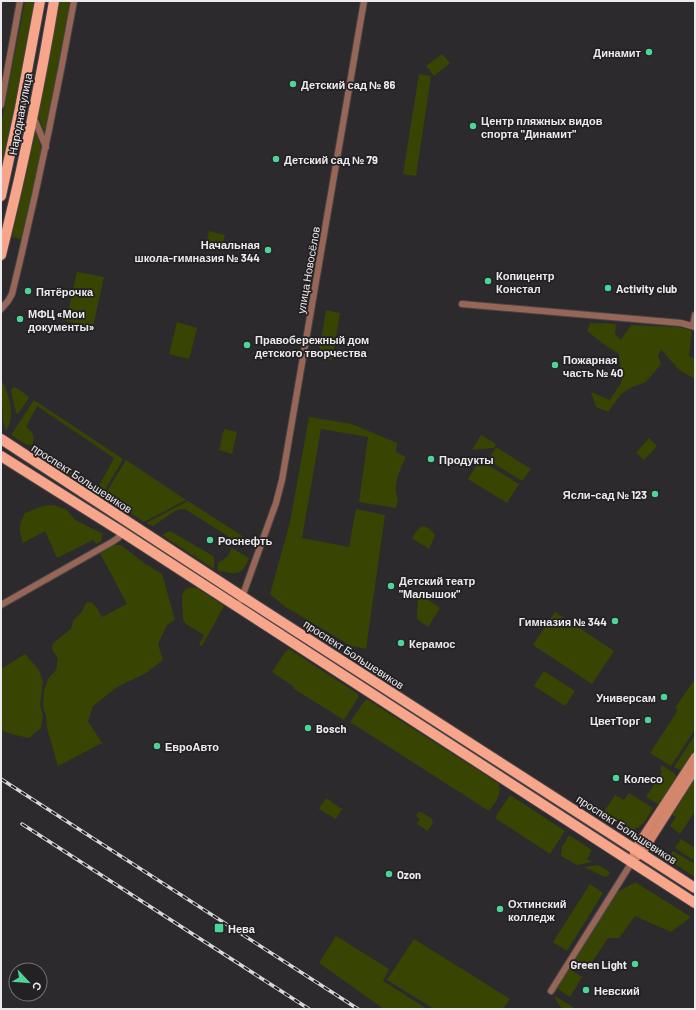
<svg xmlns="http://www.w3.org/2000/svg" width="696" height="1010" font-family="Barlow,sans-serif">
	<style>
		.green { fill: #374402 }
		.lines { fill: none; stroke-linecap: round; stroke-linejoin: round }
		.street-casing { stroke: #484549; stroke-width: 8 }
		.secondary-casing { stroke: #484549; stroke-width: 10 }
		.primary-casing { stroke: #484549; stroke-width: 12 }
		.street { stroke: #976656; stroke-width: 6 }
		.secondary { stroke: #d4866c; stroke-width: 8 }
		.primary { stroke: #f7a68b; stroke-width: 10 }
		.rail-casing { stroke: #d8d6d9; stroke-width: 3.5 }
		.rail { stroke: #232124; stroke-width: 2; stroke-dasharray: 6; stroke-linecap: butt }
		.poi-dot { fill: #4ed399; stroke: #232124; stroke-width: 1.5 }
		.labels { text-anchor: middle; dominant-baseline: central; stroke-width: 3.5; stroke-linejoin: round; paint-order: stroke }
		.poi-label { font-size: 11px; font-weight: bold; fill: #eceaed; stroke: #232124; text-anchor: start }
		.street-label { font-size: 11px; fill: #eceaed; stroke: #232124 }
	</style>
	<rect width="100%" height="100%" fill="#2d2a2e"/>
	<g class="green">
		<path d="M25 1H35L21 79 1 176V125Z"/>
		<path d="M60 1H70L45 134 38 115Z"/>
		<path d="M442 54 450 63 434 76 426 66Z"/>
		<path d="M419 74 431 76 416 176 403 174Z"/>
		<path d="M36 130 42 150 21 239 12 237Z"/>
		<path d="M209 231 225 235 221 250 205 247Z"/>
		<path d="M77 272 104 277 93 327 66 321Z"/>
		<path d="M326 310 340 313 332 360 318 358Z"/>
		<path d="M177 322 197 328 189 359 169 354Z"/>
		<path d="M590 323 616 324 615 334 621 340 631 325 680 327 692 331 689 356 695 359V379L679 370 661 349 658 356 661 364 646 382 632 387 621 394 608 412 596 407 591 392 610 400 622 381 619 354 605 345 587 331Z"/>
		<path d="M1 379C9 394 16 415 6 431L3 421Z"/>
		<path d="M15 387 27 395 29 398 18 414 16 413 11 391 12 388Z"/>
		<path d="M34 400 123 459 102 495 99 492 98 488 114 458 37 406 26 427C33 432 36 437 32 445H27L11 435Z"/>
		<path d="M309 417 352 424 397 443 396 452 406 457C400 469 392 486 398 499L396 508 359 502 368 437 321 429 302 538 349 547 356 509 385 515 366 649 351 646 284 606 270 594 290 522Z"/>
		<path d="M224 429 237 432 232 454 219 450Z"/>
		<path d="M481 435 496 444 494 448 472 450Z"/>
		<path d="M649 438 657 446 644 460 636 453Z"/>
		<path d="M496 447 531 469 522 481 488 460Z"/>
		<path d="M40 451 48 454 90 481 85 483 40 454Z"/>
		<path d="M126 460 186 500 144 522 104 496Z"/>
		<path d="M480 460 519 484 507 503 468 479Z"/>
		<path d="M188 501 253 543 248 546 237 542 185 509H181L175 511 153 526 146 523Z"/>
		<path d="M54 505 67 510 75 520 103 534 101 542 96 544 93 540 57 558 45 531 23 543C19 530 18 525 25 513L43 506Z"/>
		<path d="M421 526C427 526 432 530 435 536L429 549 413 539V536Z"/>
		<path d="M170 531 213 556 214 557V569L162 535Z"/>
		<path d="M111 545H121L144 563 162 574 175 620 167 625 158 644 163 660 146 673 117 687 93 706 88 721 102 743 58 766 47 728 46 716 43 707 44 691 48 679 56 670 58 659 52 649 53 643 71 629 73 620 81 613 86 603 91 602 97 608 102 617 127 604 100 553Z"/>
		<path d="M232 548 249 558C244 573 237 576 222 571L221 573 218 570V563L227 557Z"/>
		<path d="M188 588H197L224 606 202 646 199 644 204 635 186 624 183 619 182 596 184 591Z"/>
		<path d="M418 593 440 608 428 627 417 619Z"/>
		<path d="M555 612 614 651 592 684 533 645Z"/>
		<path d="M289 649 358 694V698L344 720 294 689 293 686 272 672 285 652Z"/>
		<path d="M25 654 39 670 43 682 40 705 43 715 41 728 29 738 11 734 1 730V669Z"/>
		<path d="M544 671 575 691 565 706 534 686Z"/>
		<path d="M695 679V729L671 766 650 753 678 710 675 708Z"/>
		<path d="M365 700H368L498 783C503 794 495 802 489 811L350 722Z"/>
		<path d="M695 735V751L683 769 680 770 674 767Z"/>
		<path d="M662 765 675 774 677 778 660 805 646 797 662 772 660 768Z"/>
		<path d="M695 777V811L680 834 670 826 676 817 671 814Z"/>
		<path d="M629 793 653 808C647 818 641 832 628 829L603 813 615 795 624 800Z"/>
		<path d="M510 795 565 831 550 854 495 818Z"/>
		<path d="M326 798 342 809 336 819 319 809Z"/>
		<path d="M418 812H421L431 818 433 823 428 831 417 824 420 819 416 816Z"/>
		<path d="M569 835 592 850 587 859 592 862 577 865 561 856 562 847Z"/>
		<path d="M681 839 695 848V861L675 848Z"/>
		<path d="M673 851 695 864V877L668 860Z"/>
		<path d="M598 865 610 872 608 876 605 877 584 867Z"/>
		<path d="M635 882 691 917 671 932 635 916 619 938H608L586 971 572 962 616 893Z"/>
		<path d="M590 884 603 893 567 951 553 942Z"/>
		<path d="M336 936 389 969 383 981 427 1009H384L319 963Z"/>
		<path d="M414 939 510 999 503 1009H434L387 980Z"/>
		<path d="M568 968 582 977 570 997 558 989 556 986Z"/>
		<path d="M553 995 576 1009H562Z"/>
	</g>
	<g class="lines">
		<g class="street-casing">
			<g id="street">
				<path d="M1 105 20 1"/>
				<path d="M33 116 46 147"/>
				<path d="M462 304 681 323 695 327"/>
				<path d="M1 309 8 301 12 294C36 196 56 100 74 1"/>
				<path d="M693 326 695 315"/>
				<path d="M241 600 276 503 282 480 364 1"/>
				<path d="M1 605 112 542 118 538 122 532"/>
				<path d="M551 991 632 862"/>
			</g>
		</g>
		<g class="secondary-casing">
			<g id="secondary">
				<path d="M638 856 642 853 695 770"/>
				<path d="M632 862 635 849 695 757"/>
			</g>
		</g>
		<g class="primary-casing">
			<g id="primary">
				<path d="M1 196 20 108 40 1"/>
				<path d="M1 255C22 171 40 86 54 1"/>
				<path d="M1 439 243 597 695 888"/>
				<path d="M1 456 122 532 695 903"/>
			</g>
		</g>
		<use href="#street" class="street"/>
		<use href="#secondary" class="secondary"/>
		<use href="#primary" class="primary"/>
		<g class="rail-casing">
			<g id="rail">
				<path d="M1 779 358 1009"/>
				<path d="M22 824 309 1009"/>
			</g>
		</g>
		<use href="#rail" class="rail"/>
	</g>
	<g class="poi-dot">
		<circle cx="649" cy="52" r="4"/>
		<circle cx="293" cy="84" r="4"/>
		<circle cx="473" cy="126" r="4"/>
		<circle cx="276" cy="159" r="4"/>
		<circle cx="268" cy="250" r="4"/>
		<circle cx="488" cy="281" r="4"/>
		<circle cx="608" cy="288" r="4"/>
		<circle cx="28" cy="291" r="4"/>
		<circle cx="20" cy="319" r="4"/>
		<circle cx="247" cy="345" r="4"/>
		<circle cx="555" cy="365" r="4"/>
		<circle cx="431" cy="459" r="4"/>
		<circle cx="655" cy="494" r="4"/>
		<circle cx="210" cy="540" r="4"/>
		<circle cx="391" cy="586" r="4"/>
		<circle cx="615" cy="621" r="4"/>
		<circle cx="401" cy="643" r="4"/>
		<circle cx="664" cy="697" r="4"/>
		<circle cx="648" cy="720" r="4"/>
		<circle cx="308" cy="728" r="4"/>
		<circle cx="157" cy="746" r="4"/>
		<circle cx="616" cy="778" r="4"/>
		<circle cx="389" cy="874" r="4"/>
		<circle cx="500" cy="909" r="4"/>
		<rect x="214" y="923" width="10" height="10" rx="2"/>
		<circle cx="635" cy="964" r="4"/>
		<circle cx="586" cy="990" r="4"/>
	</g>
	<g class="labels">
		<g class="poi-label">
			<text x="641" y="52" text-anchor="end">Динамит</text>
			<text x="301" y="84">Детский сад № 86</text>
			<text x="481" y="120">Центр пляжных видов<tspan x="481" dy="13">спорта "Динамит"</tspan></text>
			<text x="284" y="159">Детский сад № 79</text>
			<text x="260" y="244" text-anchor="end">Начальная<tspan x="260" dy="13">школа-гимназия № 344</tspan></text>
			<text x="496" y="275">Копицентр<tspan x="496" dy="13">Констал</tspan></text>
			<text x="616" y="288">Activity club</text>
			<text x="36" y="291">Пятёрочка</text>
			<text x="28" y="313">МФЦ «Мои<tspan x="28" dy="13">документы»</tspan></text>
			<text x="255" y="339">Правобережный дом<tspan x="255" dy="13">детского творчества</tspan></text>
			<text x="563" y="359">Пожарная<tspan x="563" dy="13">часть № 40</tspan></text>
			<text x="439" y="459">Продукты</text>
			<text x="647" y="494" text-anchor="end">Ясли-сад № 123</text>
			<text x="218" y="540">Роснефть</text>
			<text x="399" y="580">Детский театр<tspan x="399" dy="13">"Малышок"</tspan></text>
			<text x="607" y="621" text-anchor="end">Гимназия № 344</text>
			<text x="409" y="643">Керамос</text>
			<text x="656" y="697" text-anchor="end">Универсам</text>
			<text x="640" y="720" text-anchor="end">ЦветТорг</text>
			<text x="316" y="728">Bosch</text>
			<text x="165" y="746">ЕвроАвто</text>
			<text x="624" y="778">Колесо</text>
			<text x="397" y="874">Ozon</text>
			<text x="508" y="903">Охтинский<tspan x="508" dy="13">колледж</tspan></text>
			<text x="228" y="928">Нева</text>
			<text x="627" y="964" text-anchor="end">Green Light</text>
			<text x="594" y="990">Невский</text>
		</g>
		<g class="street-label">
			<text transform="translate(20 114) rotate(-79)">Народная улица</text>
			<text transform="translate(308 270) rotate(-80)">улица Новосёлов</text>
			<text transform="translate(82 478) rotate(33)">проспект Большевиков</text>
			<text transform="translate(354 654) rotate(33)">проспект Большевиков</text>
			<text transform="translate(627 829) rotate(33)">проспект Большевиков</text>
		</g>
	</g>
	<rect width="696" height="1010" fill="none" stroke="#eceaed" stroke-width="4"/>
	<g transform="translate(28 982) rotate(116)"><circle r="19" fill="#232124" stroke="#737174"/>
	<path d="M0-3L7 15L0 10L-7 15Z" fill="#4ed399"/>
	<text y="-6" font-size="11" font-weight="bold" text-anchor="middle" fill="#eceaed">С</text>
	</g>
</svg>
